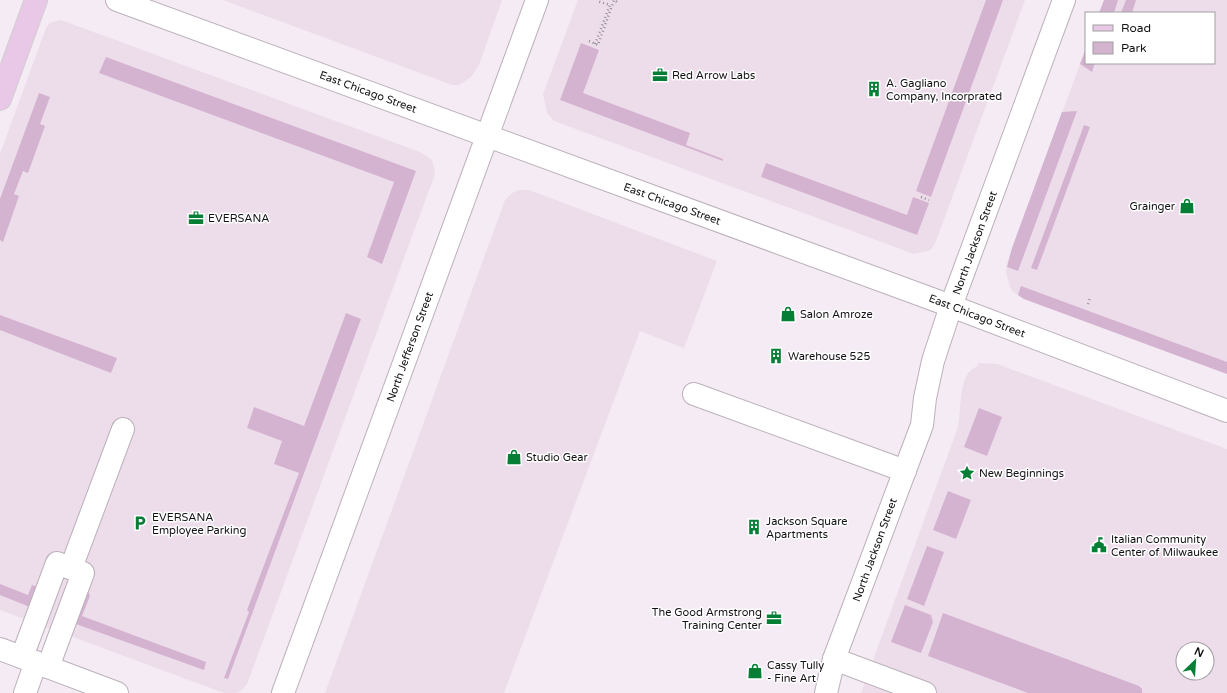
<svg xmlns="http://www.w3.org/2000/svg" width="1227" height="693" font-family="'Varela Round',sans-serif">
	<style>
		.built { fill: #edddeb; fill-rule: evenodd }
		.green { fill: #d4b3d1 }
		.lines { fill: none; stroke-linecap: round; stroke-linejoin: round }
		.minor-casing { stroke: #bbb1ba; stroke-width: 24 }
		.major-casing { stroke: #d0cfd0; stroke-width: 24 }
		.path { stroke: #948d94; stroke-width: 2.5; stroke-dasharray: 1 3; stroke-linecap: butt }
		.minor { stroke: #fff; stroke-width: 22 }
		.major { stroke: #e9c7e7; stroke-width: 22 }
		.labels { text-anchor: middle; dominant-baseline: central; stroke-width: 3; stroke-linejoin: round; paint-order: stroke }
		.poi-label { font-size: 11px; fill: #131013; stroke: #fff; text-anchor: start }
		.street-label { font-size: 11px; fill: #131013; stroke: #fff }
	</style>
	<rect width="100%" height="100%" fill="#f5ebf4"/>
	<g class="built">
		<path d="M223 0H502L479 65 471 77 459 85H452Z"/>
		<path d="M578 0H1025L936 241 931 250 914 254 554 121 547 113 543 94Z"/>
		<path d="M1104 0H1227V374L1024 299 1013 292 1010 287 1006 272 1007 264 1012 248 1086 48V63H1214V13H1099Z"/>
		<path d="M61 20 420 152 431 159 433 163 435 174 247 684 243 689 237 693H224L0 610V154L46 28 50 23Z"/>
		<path d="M519 190H529L717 261 684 348 640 331 504 693H325L505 200 512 193Z"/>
		<path d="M979 363 997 364 1227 449V693H861L958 427 962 389 965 379 969 372 977 366ZM1183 649H1207V673H1183Z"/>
	</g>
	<g class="green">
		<path d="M986 0H1003L931 197 916 191Z"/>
		<path d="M1104 0H1118L1114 13H1099Z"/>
		<path d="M1126 0H1136L1132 13H1121Z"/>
		<path d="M581 43 599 50 583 93 690 133 686 145 723 159V161L560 100Z"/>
		<path d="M1086 48V63H1095L1092 72 1080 64Z"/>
		<path d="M106 57 416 171 382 264 367 257 394 182 99 73Z"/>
		<path d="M39 93 50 97 40 124 45 126 28 173 23 171 14 194 19 196 3 242 0 240V199Z"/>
		<path d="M1077 111 1018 271 1007 267 1012 248 1062 112Z"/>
		<path d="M1084 125 1090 127 1037 270 1031 268Z"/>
		<path d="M766 163 907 215 913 197 929 203 917 235 761 177Z"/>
		<path d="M1021 286 1227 362V374L1024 299 1018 295Z"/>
		<path d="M346 313 361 319 228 679 224 678 249 612 247 610 299 473 274 464 282 441 247 428 254 407 304 426Z"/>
		<path d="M0 315 117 358 111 373 0 330Z"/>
		<path d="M979 408 1002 417 987 456 964 447Z"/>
		<path d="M948 491 971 500 956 539 933 530Z"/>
		<path d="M927 546 944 552 924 606 907 599Z"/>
		<path d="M0 584 28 595 32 585 38 587 30 607 0 595Z"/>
		<path d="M87 592 89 593 90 596 82 616 206 662 204 670 73 623Z"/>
		<path d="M905 605 931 615 933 622 921 653 891 642Z"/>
		<path d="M943 613 1139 686 1142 689V693H1028L928 656Z"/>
	</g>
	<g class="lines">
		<g class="minor-casing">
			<g id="minor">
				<path d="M117 0 951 306 1227 411"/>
				<path d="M694 394 905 471"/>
				<path d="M71 568 123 429"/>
				<path d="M0 649 117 693"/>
				<path d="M22 657 57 563 83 573 48 667"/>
				<path d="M834 659 925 693"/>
				<path d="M25 693 36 662"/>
				<path d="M283 693 537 0"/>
				<path d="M826 693 834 659 922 425 925 398 933 361 951 306 1064 0"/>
			</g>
		</g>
		<g class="major-casing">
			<path id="major" d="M0 99 36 0"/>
		</g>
		<g class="path">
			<path d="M589 41 598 45 614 0 617 2"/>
			<path d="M595 44 610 5 597 1"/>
			<path d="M921 197 929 200"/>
			<path d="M1088 304 1090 298"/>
		</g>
		<use href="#minor" class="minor"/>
		<use href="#major" class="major"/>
	</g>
	<defs>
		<g id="office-bare" transform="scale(1.2)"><path d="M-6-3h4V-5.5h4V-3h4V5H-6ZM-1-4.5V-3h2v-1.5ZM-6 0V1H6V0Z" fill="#077e36" stroke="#fff" stroke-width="2.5" paint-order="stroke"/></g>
		<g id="building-bare" transform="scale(1.2)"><path d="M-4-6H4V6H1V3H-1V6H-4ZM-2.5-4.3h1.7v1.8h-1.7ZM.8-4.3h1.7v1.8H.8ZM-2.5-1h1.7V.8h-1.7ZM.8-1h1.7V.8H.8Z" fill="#077e36" stroke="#fff" stroke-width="2.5" paint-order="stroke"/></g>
		<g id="shop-bare" transform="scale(1.2)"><path d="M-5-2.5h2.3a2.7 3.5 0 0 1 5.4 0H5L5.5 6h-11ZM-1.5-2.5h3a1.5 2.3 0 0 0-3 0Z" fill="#077e36" stroke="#fff" stroke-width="2.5" paint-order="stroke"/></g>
		<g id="sight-bare" transform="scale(1.2)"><path d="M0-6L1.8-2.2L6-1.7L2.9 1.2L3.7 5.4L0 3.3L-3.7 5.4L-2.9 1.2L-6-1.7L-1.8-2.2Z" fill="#077e36" stroke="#fff" stroke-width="2.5" paint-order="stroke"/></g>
		<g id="parking-bare" transform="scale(1.2)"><path d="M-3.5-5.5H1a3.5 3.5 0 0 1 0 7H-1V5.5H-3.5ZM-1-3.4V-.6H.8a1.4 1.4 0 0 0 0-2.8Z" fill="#077e36" stroke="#fff" stroke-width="2.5" paint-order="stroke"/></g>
		<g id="civic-bare" transform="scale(1.2)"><path d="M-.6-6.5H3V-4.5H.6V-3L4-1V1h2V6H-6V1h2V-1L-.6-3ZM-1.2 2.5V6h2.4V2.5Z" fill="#077e36" stroke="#fff" stroke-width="2.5" paint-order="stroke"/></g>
	</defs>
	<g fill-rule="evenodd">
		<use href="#office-bare" x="660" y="75"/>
		<use href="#building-bare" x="874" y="89"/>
		<use href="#shop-bare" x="1187" y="206"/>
		<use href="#office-bare" x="196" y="218"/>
		<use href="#shop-bare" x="788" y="314"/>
		<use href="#building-bare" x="776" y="356"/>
		<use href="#shop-bare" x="514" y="457"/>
		<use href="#sight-bare" x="967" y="473"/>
		<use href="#parking-bare" x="140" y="523"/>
		<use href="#building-bare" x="754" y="527"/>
		<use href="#civic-bare" x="1099" y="545"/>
		<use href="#office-bare" x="774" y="618"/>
		<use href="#shop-bare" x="755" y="671"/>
	</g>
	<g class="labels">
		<g class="poi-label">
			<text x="672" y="75">Red Arrow Labs</text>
			<text x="886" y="83">A. Gagliano<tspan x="886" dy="13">Company, Incorprated</tspan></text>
			<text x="1175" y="206" text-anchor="end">Grainger</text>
			<text x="208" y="218">EVERSANA</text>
			<text x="800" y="314">Salon Amroze</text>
			<text x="788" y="356">Warehouse 525</text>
			<text x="526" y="457">Studio Gear</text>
			<text x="979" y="473">New Beginnings</text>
			<text x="152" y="517">EVERSANA<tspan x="152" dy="13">Employee Parking</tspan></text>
			<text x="766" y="521">Jackson Square<tspan x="766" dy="13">Apartments</tspan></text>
			<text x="1111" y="539">Italian Community<tspan x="1111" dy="13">Center of Milwaukee</tspan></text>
			<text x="762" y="612" text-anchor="end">The Good Armstrong<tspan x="762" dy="13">Training Center</tspan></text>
			<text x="767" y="665">Cassy Tully<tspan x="767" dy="13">- Fine Art</tspan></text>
		</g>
		<g class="street-label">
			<text transform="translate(368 92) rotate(20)">East Chicago Street</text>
			<text transform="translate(672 204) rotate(20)">East Chicago Street</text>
			<text transform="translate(975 243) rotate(-70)">North Jackson Street</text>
			<text transform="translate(977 316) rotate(21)">East Chicago Street</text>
			<text transform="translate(410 347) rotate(-70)">North Jefferson Street</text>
			<text transform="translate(875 550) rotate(-70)">North Jackson Street</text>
		</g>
	</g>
	<rect x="1085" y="12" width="130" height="52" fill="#ffffff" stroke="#a19fa1"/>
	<rect x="1093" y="25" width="20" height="6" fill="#e9c7e7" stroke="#a19fa1"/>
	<text x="1121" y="32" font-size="12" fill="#131013">Road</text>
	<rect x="1093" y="42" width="20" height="12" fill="#d4b3d1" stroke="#a19fa1"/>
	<text x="1121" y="52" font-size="12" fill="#131013">Park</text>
	<g transform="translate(1195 661) rotate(25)"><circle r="19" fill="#ffffff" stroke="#a19fa1"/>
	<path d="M0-3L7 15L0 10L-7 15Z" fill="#077e36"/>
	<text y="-6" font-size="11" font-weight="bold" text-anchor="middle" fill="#131013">N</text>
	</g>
</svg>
